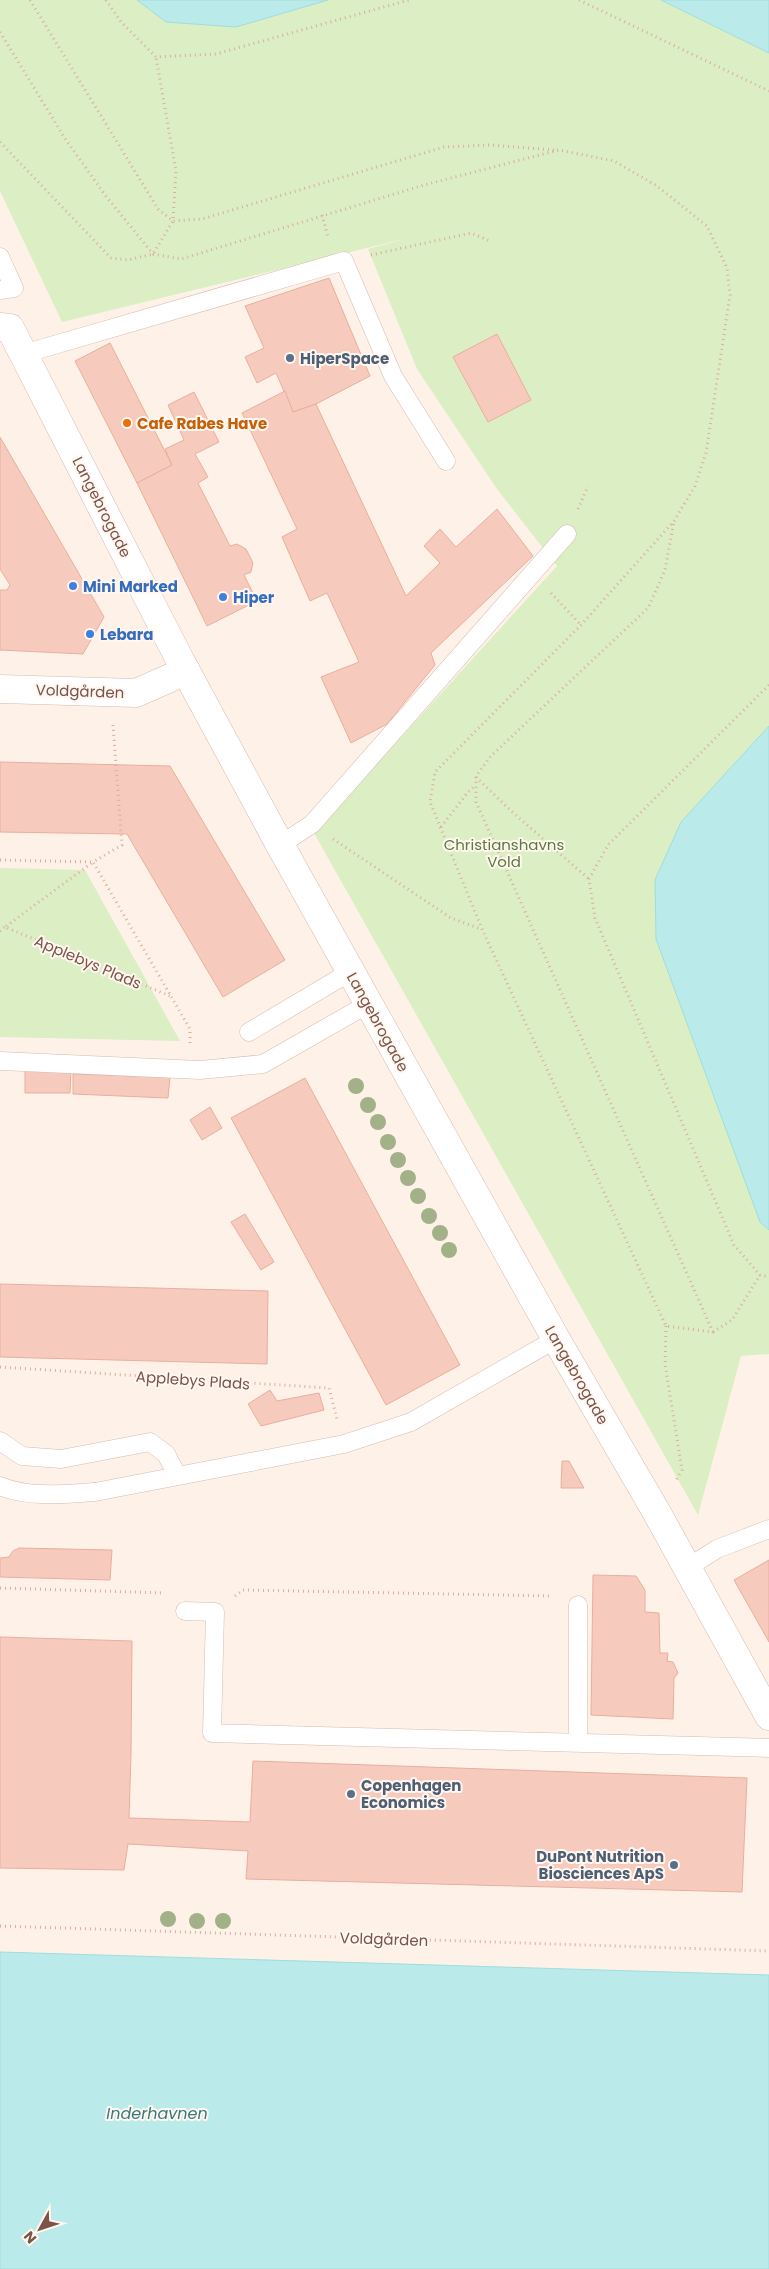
<svg xmlns="http://www.w3.org/2000/svg" width="769" height="2269" font-family="Poppins,sans-serif">
	<style>
		.green { fill: #dbeec4 }
		.water { fill: #baeaea; stroke: #9fdddd }
		.building { fill: #f6cbbd; stroke: #eaae9c }
		.lines { fill: none; stroke-linecap: round; stroke-linejoin: round }
		.lane-casing { stroke: #d4baaf; stroke-width: 19 }
		.street-casing { stroke: #d4baaf; stroke-width: 29 }
		.path { stroke: #dcad9f; stroke-width: 3; stroke-dasharray: 1 4; stroke-linecap: butt }
		.lane { stroke: #fff; stroke-width: 18 }
		.street { stroke: #fff; stroke-width: 28 }
		.tree { fill: #a3b189 }
		.service-dot { fill: #5c6f8a; stroke: #fff7f0; stroke-width: 2 }
		.food-dot { fill: #e8710a; stroke: #fff7f0; stroke-width: 2 }
		.shop-dot { fill: #3f7fe0; stroke: #fff7f0; stroke-width: 2 }
		.labels { text-anchor: middle; dominant-baseline: central; stroke-width: 4; stroke-linejoin: round; paint-order: stroke }
		.service-label { font-size: 15px; font-weight: bold; fill: #4e5e75; stroke: #fff7f0; text-anchor: start }
		.food-label { font-size: 15px; font-weight: bold; fill: #c56008; stroke: #fff7f0; text-anchor: start }
		.street-label { font-size: 15px; fill: #7b5349; stroke: #fff7f0 }
		.shop-label { font-size: 15px; font-weight: bold; fill: #366cbe; stroke: #fff7f0; text-anchor: start }
		.park-label { font-size: 15px; fill: #597b3c; stroke: #fff7f0 }
		.water-label { font-size: 16px; font-style: italic; fill: #38797a; stroke: #fff7f0 }
	</style>
	<rect width="100%" height="100%" fill="#fef2e8"/>
	<g class="green">
		<path d="M0 0H137L166 22 236 27 328 0H661L769 53V726L681 822 655 880 656 939 760 1222 769 1230V1354L741 1356 698 1515 314 833 557 566 497 489 417 369 368 249 408 238 62 322 0 191Z"/>
		<path d="M0 868 85 870 180 1041 0 1037Z"/>
	</g>
	<g class="water">
		<path d="M137 0H328L236 27 166 22Z"/>
		<path d="M661 0H769V53Z"/>
		<path d="M769 726V1230L760 1222 656 939 655 880 681 822Z"/>
		<path d="M0 1952 769 1975V2269H0Z"/>
	</g>
	<g class="building">
		<path d="M329 278 370 376 316 404 293 412 276 373 257 383 245 357 264 348 245 306Z"/>
		<path d="M497 334 531 400 488 422 453 357Z"/>
		<path d="M110 343 172 465 137 483 75 361Z"/>
		<path d="M285 391 293 412 316 404 406 596 440 563 424 546 440 529 456 547 497 509 533 556 431 653 435 665 387 724 351 743 321 677 359 662 327 593 310 601 282 537 297 529 242 413Z"/>
		<path d="M194 392 219 442 195 454 208 477 198 483 230 546 237 544 246 549 253 563 251 572 244 575 257 601 207 626 137 483 172 465 165 449 184 440 168 405Z"/>
		<path d="M0 437 104 617 83 654 0 650V590H7L10 585 0 569Z"/>
		<path d="M0 762 170 766 285 960 223 997 127 834 0 832Z"/>
		<path d="M25 1067 71 1068 70 1093H25Z"/>
		<path d="M73 1074 170 1077 168 1098 73 1094Z"/>
		<path d="M305 1078 460 1365 386 1405 231 1118Z"/>
		<path d="M210 1107 222 1128 202 1140 190 1120Z"/>
		<path d="M245 1214 274 1262 261 1270 231 1222Z"/>
		<path d="M0 1284 268 1291 267 1364 0 1357Z"/>
		<path d="M270 1390 277 1401 319 1393 324 1410 261 1426 248 1404Z"/>
		<path d="M562 1461H569L584 1488H561Z"/>
		<path d="M19 1548 112 1550 110 1580 0 1577V1558L9 1557 13 1551Z"/>
		<path d="M769 1560V1642L734 1580Z"/>
		<path d="M593 1575 636 1576 645 1590V1612L659 1613 660 1653H668L667 1661 673 1662 678 1673 674 1678 673 1719 591 1715Z"/>
		<path d="M0 1637 132 1641 131 1754 129 1818 250 1822 253 1761 747 1778 742 1892 246 1879 248 1851 128 1844 124 1870 0 1868Z"/>
	</g>
	<g class="lines">
		<g class="lane-casing">
			<g id="lane">
				<path d="M0 257 14 288 0 290"/>
				<path d="M23 354 344 261 393 376 446 461"/>
				<path d="M280 845 312 824 567 534"/>
				<path d="M249 1032 350 972"/>
				<path d="M0 1061 200 1070 263 1064 368 1004"/>
				<path d="M0 1441 22 1456 61 1459 150 1442 166 1454 177 1475"/>
				<path d="M0 1486C30 1498 63 1494 95 1492L344 1444 411 1422 556 1339"/>
				<path d="M687 1568 717 1549 769 1529"/>
				<path d="M578 1605V1742"/>
				<path d="M185 1611 215 1612 212 1733 769 1748"/>
			</g>
		</g>
		<g class="street-casing">
			<g id="street">
				<path d="M0 327 10 328 181 662 280 845 556 1339 657 1513 769 1716"/>
				<path d="M0 689 136 693 186 671"/>
			</g>
		</g>
		<g class="path">
			<path d="M30 0 158 209 173 221 202 219 444 147 490 145 554 150"/>
			<path d="M106 0 121 22 156 57 216 54 409 0"/>
			<path d="M579 0 769 91"/>
			<path d="M0 32 64 137 105 195 153 254 181 259 424 185 559 150 614 161 657 186 707 226 727 268 730 295 706 453 695 486 674 521 581 625 435 772 430 802 482 929 666 1326 713 1332 476 802V776L491 756 648 608 665 570 674 521"/>
			<path d="M0 142 111 258 128 260 153 254 173 221 176 171 156 57"/>
			<path d="M322 215 328 237"/>
			<path d="M371 255 471 233 490 241"/>
			<path d="M578 509 588 486"/>
			<path d="M551 593 581 625"/>
			<path d="M769 685 608 845 589 879 595 918 734 1245 760 1275 769 1277"/>
			<path d="M113 725 122 845 93 862 190 1029V1043"/>
			<path d="M476 777 510 810 589 879"/>
			<path d="M441 827 468 792 476 785"/>
			<path d="M333 839 451 918 481 929"/>
			<path d="M0 860 93 862 5 927 170 996"/>
			<path d="M0 931 5 927"/>
			<path d="M666 1326 665 1364 682 1470 676 1480"/>
			<path d="M713 1332 732 1320 760 1275"/>
			<path d="M0 1367 329 1388 337 1419"/>
			<path d="M0 1588 165 1593"/>
			<path d="M235 1596 243 1590 552 1596"/>
			<path d="M0 1926 769 1951"/>
		</g>
		<use href="#lane" class="lane"/>
		<use href="#street" class="street"/>
	</g>
	<g class="tree">
		<circle cx="356" cy="1086" r="8"/>
		<circle cx="368" cy="1105" r="8"/>
		<circle cx="378" cy="1122" r="8"/>
		<circle cx="388" cy="1142" r="8"/>
		<circle cx="398" cy="1160" r="8"/>
		<circle cx="408" cy="1178" r="8"/>
		<circle cx="418" cy="1196" r="8"/>
		<circle cx="429" cy="1216" r="8"/>
		<circle cx="440" cy="1233" r="8"/>
		<circle cx="449" cy="1250" r="8"/>
		<circle cx="168" cy="1919" r="8"/>
		<circle cx="197" cy="1921" r="8"/>
		<circle cx="223" cy="1921" r="8"/>
	</g>
	<g class="service-dot">
		<circle cx="290" cy="358" r="5"/>
		<circle cx="351" cy="1794" r="5"/>
		<circle cx="674" cy="1865" r="5"/>
	</g>
	<circle class="food-dot" cx="127" cy="423" r="5"/>
	<g class="shop-dot">
		<circle cx="73" cy="586" r="5"/>
		<circle cx="223" cy="597" r="5"/>
		<circle cx="90" cy="634" r="5"/>
	</g>
	<g class="labels">
		<g class="service-label">
			<text x="300" y="358">HiperSpace</text>
			<text x="361" y="1785">Copenhagen<tspan x="361" dy="17">Economics</tspan></text>
			<text x="664" y="1856" text-anchor="end">DuPont Nutrition<tspan x="664" dy="17">Biosciences ApS</tspan></text>
		</g>
		<g class="food-label">
			<text x="137" y="423">Cafe Rabes Have</text>
		</g>
		<g class="street-label">
			<text transform="translate(102 507) rotate(63)">Langebrogade</text>
			<text transform="translate(80 691) rotate(2)">Voldgården</text>
			<text transform="translate(88 962) rotate(23)">Applebys Plads</text>
			<text transform="translate(378 1022) rotate(61)">Langebrogade</text>
			<text transform="translate(577 1375) rotate(60)">Langebrogade</text>
			<text transform="translate(193 1380) rotate(4)">Applebys Plads</text>
			<text transform="translate(384 1939) rotate(2)">Voldgården</text>
		</g>
		<g class="shop-label">
			<text x="83" y="586">Mini Marked</text>
			<text x="233" y="597">Hiper</text>
			<text x="100" y="634">Lebara</text>
		</g>
		<g class="park-label">
			<text x="504" y="844">Christianshavns<tspan x="504" dy="17">Vold</tspan></text>
		</g>
		<g class="water-label">
			<text x="157" y="2113">Inderhavnen</text>
		</g>
	</g>
	<g transform="translate(40 2229) rotate(230)" stroke="#fff7f0" stroke-width="4" paint-order="stroke">
	<path d="M0-4L9 19L0 12L-9 19Z" fill="#7b5349"/>
	<text y="-8" font-size="14" font-weight="bold" text-anchor="middle" fill="#7b5349">N</text>
	</g>
</svg>
